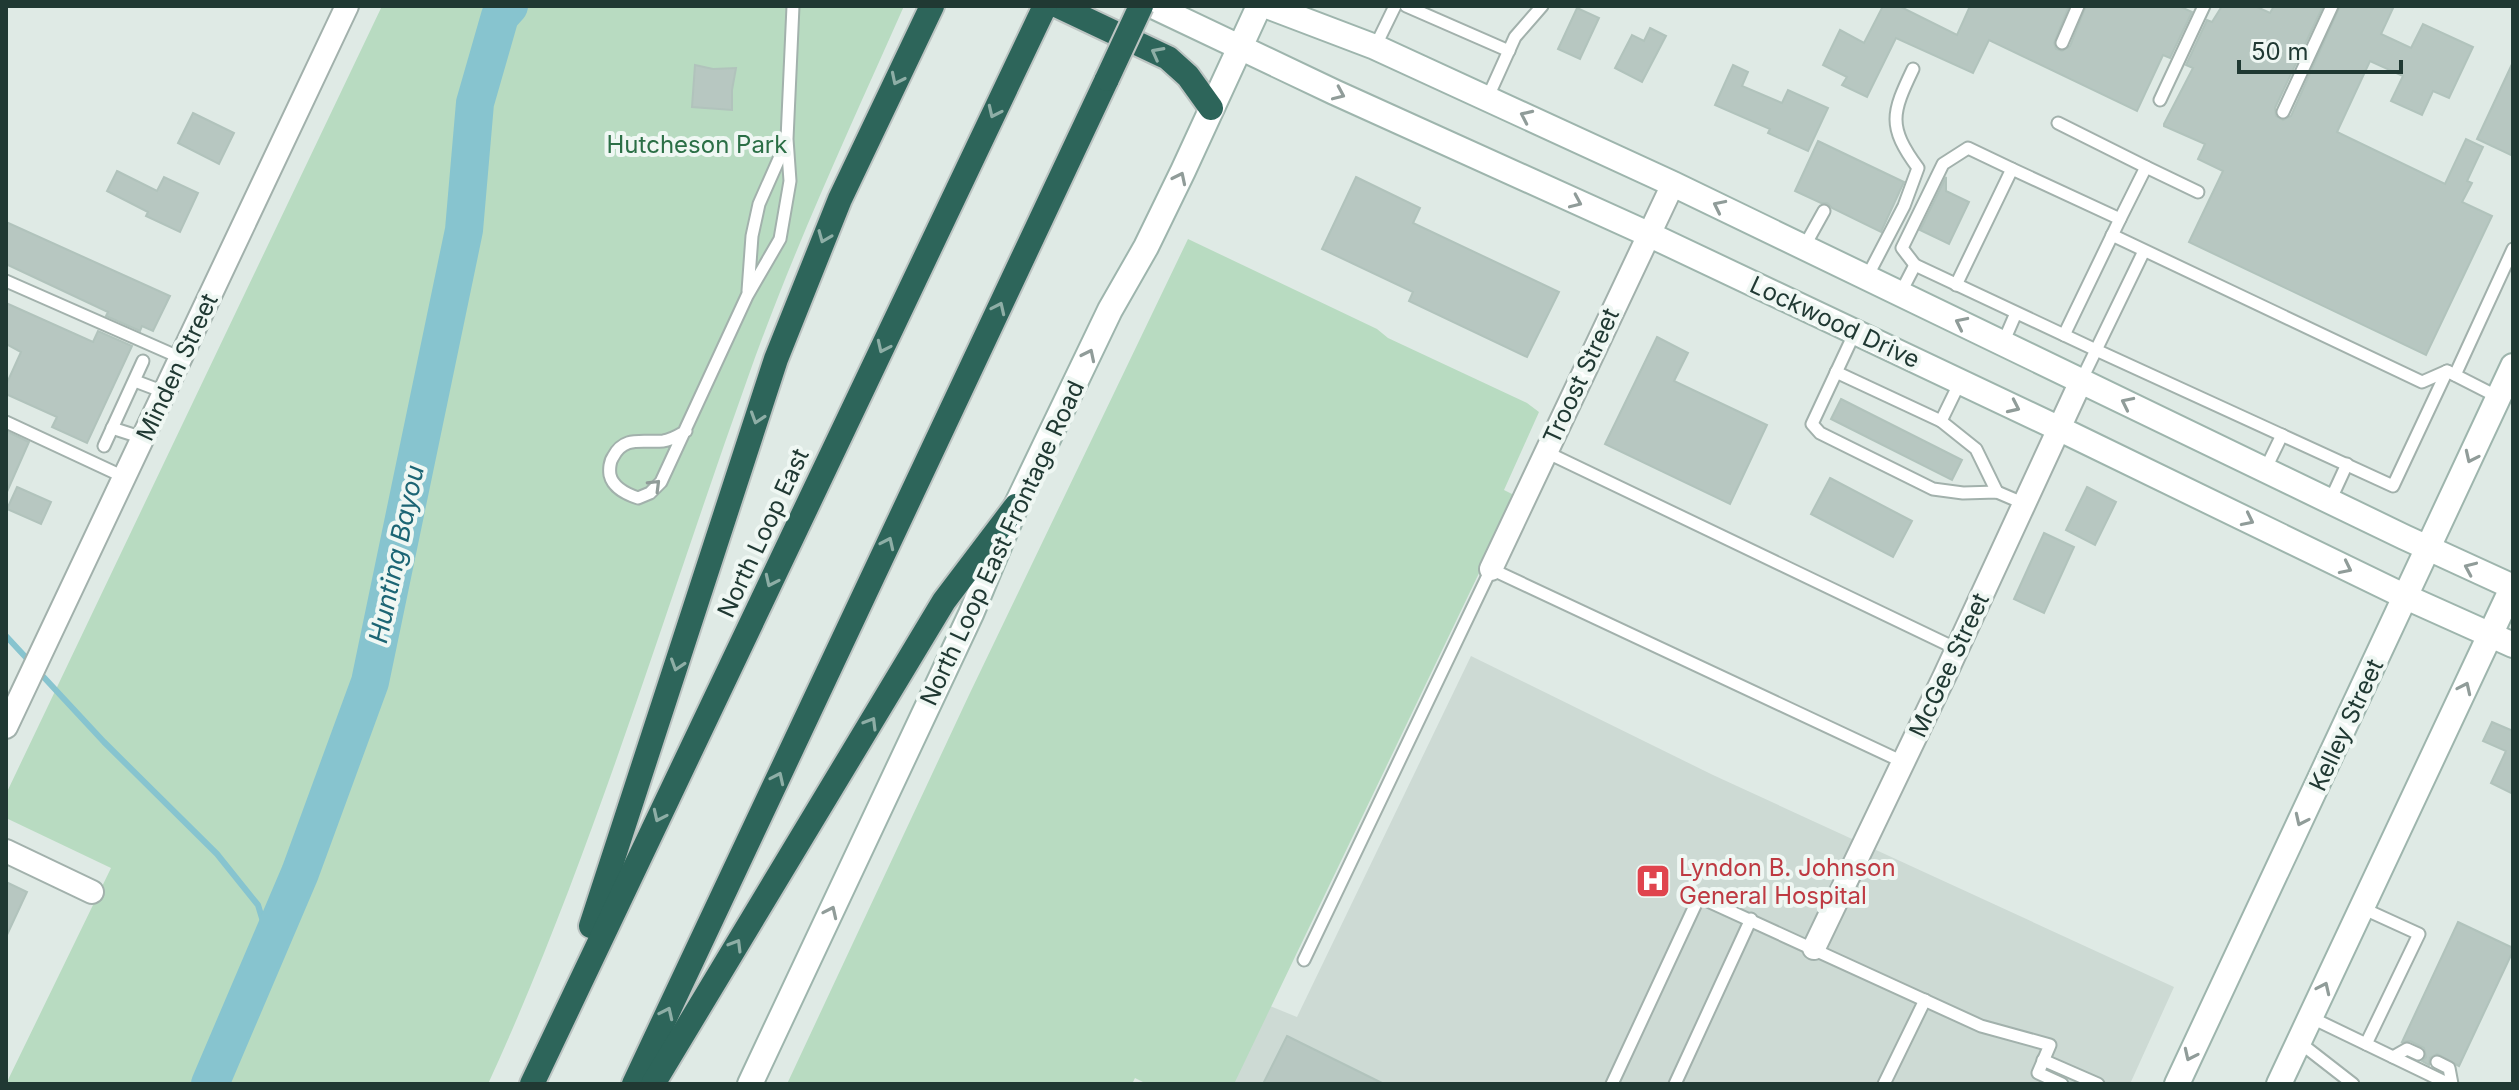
<svg xmlns="http://www.w3.org/2000/svg" width="2519" height="1090" font-family="Inter,sans-serif">
	<style>
		.built { fill: #cddad4 }
		.green { fill: #b8dbc1 }
		.lines { fill: none; stroke-linecap: round; stroke-linejoin: round }
		.stream { stroke: #87c4cf; stroke-width: 6 }
		.river { stroke: #87c4cf; stroke-width: 38 }
		.building { fill: #b7c7c1; stroke: #b1c3bc; stroke-width: 2 }
		.lane-casing { stroke: #a2b1ac; stroke-width: 15 }
		.street-casing { stroke: #a2b1ac; stroke-width: 26 }
		.secondary-casing { stroke: #9eb5ad; stroke-width: 28 }
		.highway-casing { stroke: #bcc4c2; stroke-width: 28 }
		.lane { stroke: #fff; stroke-width: 11 }
		.street { stroke: #fff; stroke-width: 22 }
		.secondary { stroke: #fff; stroke-width: 24 }
		.highway { stroke: #2d655a; stroke-width: 24 }
		.highway-bridge-casing { stroke: #bcc4c2; stroke-width: 28; stroke-linecap: butt }
		.highway-bridge { stroke: #2d655a; stroke-width: 24 }
		.oneway { stroke: #8eaea6 }
		.oneway2 { stroke: #909c99 }
		.labels { text-anchor: middle; dominant-baseline: central; stroke-width: 8; stroke-linejoin: round; paint-order: stroke }
		.park-label { font-size: 24px; fill: #2b6f46; stroke: #eff7f3 }
		.street-label { font-size: 24px; fill: #203933; stroke: #eff7f3 }
		.health-label { font-size: 24px; fill: #be3a42; stroke: #eff7f3; text-anchor: start }
		.water-label { font-size: 26px; font-style: italic; fill: #1c6574; stroke: #eff7f3 }
	</style>
	<rect width="100%" height="100%" fill="#dfeae5"/>
	<path class="built" d="M1471 656 1713 775 2174 987 2130 1084H1219L1258 1001 1297 1017Z"/>
	<g class="green">
		<path d="M382 6H904C849 130 792 252 747 380 663 615 592 857 488 1084H6L111 868 6 818V794Z"/>
		<path d="M1188 239 1377 329 1388 338 1527 403 1539 412 1504 490 1516 496 1234 1084H1147L1135 1078 1132 1084H787L969 695Z"/>
	</g>
	<g class="lines">
		<g class="stream">
			<path d="M6 636 31 663"/>
			<path d="M38 671 104 742 217 854 258 905 269 941"/>
		</g>
		<path class="river" d="M210 1084 300 873 370 682 464 230 475 103 500 16 509 6"/>
	</g>
	<g class="building">
		<path d="M1883 6H1899L1957 35 1970 6H2069L2054 43 2056 49 2062 51 2070 46 2086 6H2179L2192 12 2170 58 2163 55 2137 111 1989 40 1973 73 1896 38 1867 97 1842 85 1847 77 1823 65 1840 30 1864 43Z"/>
		<path d="M2222 6H2255L2270 13 2274 6H2323L2275 108 2276 116 2283 120 2291 116 2340 6H2394L2381 34 2411 48 2423 24 2473 47 2449 98 2433 91 2422 115 2391 101 2403 76 2370 61 2337 132 2445 184 2466 139 2483 147 2467 181 2472 183 2462 202 2492 216 2426 355 2189 242 2223 171 2198 159 2205 144 2164 126V124L2193 68 2186 65 2207 20 2212 22Z"/>
		<path d="M1577 8 1599 18 1580 59 1558 49Z"/>
		<path d="M1650 28 1666 36 1642 82 1615 68 1632 35 1644 41Z"/>
		<path d="M2513 62V156L2477 139Z"/>
		<path d="M695 65 713 69 736 68 732 90V110L692 107Z"/>
		<path d="M1733 65 1748 72 1742 86 1782 103 1788 90 1828 108 1808 151 1768 133 1770 129 1715 105Z"/>
		<path d="M193 113 234 133 219 164 178 143Z"/>
		<path d="M1818 141 1904 182 1881 232 1832 208 1827 203H1821L1795 191Z"/>
		<path d="M117 171 157 191 164 177 198 193 180 232 146 216 148 212 107 191Z"/>
		<path d="M1356 177 1420 208 1413 223 1559 292 1527 357 1409 301 1413 292 1322 249Z"/>
		<path d="M1946 177V191L1969 202 1949 244 1920 230Z"/>
		<path d="M6 222 170 296 153 331 142 326 140 331 106 316 108 312 6 264Z"/>
		<path d="M6 303 93 342 98 331 132 346 87 443 52 427 57 417 6 394V385L21 352 6 344Z"/>
		<path d="M1657 337 1688 353 1674 381 1767 425 1730 504 1605 444Z"/>
		<path d="M1841 399 1962 460 1952 480 1831 419Z"/>
		<path d="M6 431 29 442 6 494Z"/>
		<path d="M1830 478 1912 521 1893 557 1811 514Z"/>
		<path d="M17 487 51 502 41 524 7 509Z"/>
		<path d="M2087 487 2116 502 2095 545 2066 530Z"/>
		<path d="M2044 533 2074 547 2044 613 2014 599Z"/>
		<path d="M2492 722 2513 731V794L2491 783 2506 751 2483 741Z"/>
		<path d="M6 882 27 892 6 937Z"/>
		<path d="M2458 922 2513 948V951L2459 1066 2437 1054 2430 1058 2429 1065 2422 1061 2426 1057 2424 1048 2410 1041 2402 1042Z"/>
		<path d="M1287 1036 1384 1084H1263Z"/>
	</g>
	<g class="lines">
		<g class="lane-casing">
			<g id="lane">
				<path d="M1406 6 1509 51"/>
				<path d="M2062 43 2078 6"/>
				<path d="M1375 47 1395 6"/>
				<path d="M1487 99 1515 37 1542 6"/>
				<path d="M2160 100 2204 6"/>
				<path d="M2283 112 2332 6"/>
				<path d="M2058 123 2146 167"/>
				<path d="M2120 219 2146 167 2198 192"/>
				<path d="M2112 235 2422 382 2447 371 2498 397"/>
				<path d="M1804 247 1824 211"/>
				<path d="M1915 265 1902 248 1943 164 1968 148 2012 169"/>
				<path d="M1867 277 1904 206 1918 168C1887 126 1892 113 1913 69"/>
				<path d="M6 281 181 358"/>
				<path d="M1956 285 2012 169 2120 219 2064 335"/>
				<path d="M748 291 752 236 759 204 786 143"/>
				<path d="M1900 294 1915 265 2096 350 2393 486 2447 371"/>
				<path d="M1855 332 1812 424 1820 433 1933 489 1963 493 1997 492 2025 504"/>
				<path d="M2003 343 2016 313"/>
				<path d="M1836 372 1941 421 1960 382"/>
				<path d="M2455 375 2513 249"/>
				<path d="M135 381 164 392"/>
				<path d="M2081 381 2144 251"/>
				<path d="M1941 421 1976 449 1997 492"/>
				<path d="M6 422 124 477"/>
				<path d="M112 428 143 438"/>
				<path d="M686 431C679 435 671 440 663 441 643 443 624 435 613 457 610 461 609 469 610 475 613 488 626 494 638 498L650 493 661 482 747 296 780 239 790 181 787 139 793 6"/>
				<path d="M104 446 143 361"/>
				<path d="M1546 452 1957 649"/>
				<path d="M2265 470 2282 435"/>
				<path d="M2330 501 2347 464"/>
				<path d="M1304 960 1491 569 1903 762"/>
				<path d="M2310 1017 2366 1044 2419 934 2362 908"/>
				<path d="M2299 1042 2353 1084"/>
				<path d="M2366 1044 2449 1084"/>
				<path d="M2393 1057 2407 1049 2418 1054"/>
				<path d="M2043 1060 2098 1084"/>
				<path d="M2437 1062 2449 1068 2452 1084"/>
				<path d="M1612 1084 1699 897 1981 1026 2050 1045 2038 1073 2062 1084"/>
				<path d="M1675 1084 1751 919"/>
				<path d="M1884 1084 1925 1000"/>
			</g>
		</g>
		<g class="street-casing">
			<g id="street">
				<path d="M1491 569 1673 184"/>
				<path d="M6 727 347 6"/>
				<path d="M6 851 92 892"/>
				<path d="M1814 948 1945 675 2081 381"/>
			</g>
		</g>
		<g class="secondary-casing">
			<g id="secondary">
				<path d="M1153 6 1334 92 1648 234 2060 429 2406 597 2513 645"/>
				<path d="M1267 6 1375 47 1673 184 2404 537 2513 587"/>
				<path d="M750 1084 971 614 1016 506 1110 310 1146 247 1183 171 1259 6"/>
				<path d="M2177 1084 2513 366"/>
				<path d="M2279 1084 2513 586"/>
			</g>
		</g>
		<g class="highway-casing">
			<g id="highway">
				<path d="M1058 6 1168 58 1188 76 1211 108"/>
				<path d="M591 926 776 359 840 199 932 6"/>
				<path d="M532 1084 1045 6"/>
				<path d="M634 1084 1107 79"/>
				<path d="M653 1084 944 601 1016 506"/>
			</g>
		</g>
		<use href="#lane" class="lane"/>
		<use href="#street" class="street"/>
		<use href="#secondary" class="secondary"/>
		<use href="#highway" class="highway"/>
		<g class="highway-bridge-casing">
			<path id="highway-bridge" d="M1107 79 1141 6"/>
		</g>
		<use href="#highway-bridge" class="highway-bridge"/>
	</g>
	<defs><path id="oneway-chevron" d="M-2-3.5L2.5 0L-2 3.5" fill="none" stroke-width="1.6" stroke-linecap="round" stroke-linejoin="round" transform="scale(2)"/></defs>
	<g class="oneway">
		<use href="#oneway-chevron" transform="translate(1157 53) rotate(-152)"/>
		<use href="#oneway-chevron" transform="translate(897 79) rotate(116)"/>
		<use href="#oneway-chevron" transform="translate(994 112) rotate(115)"/>
		<use href="#oneway-chevron" transform="translate(824 237) rotate(112)"/>
		<use href="#oneway-chevron" transform="translate(999 308) rotate(-65)"/>
		<use href="#oneway-chevron" transform="translate(883 347) rotate(115)"/>
		<use href="#oneway-chevron" transform="translate(757 418) rotate(108)"/>
		<use href="#oneway-chevron" transform="translate(888 543) rotate(-65)"/>
		<use href="#oneway-chevron" transform="translate(771 581) rotate(115)"/>
		<use href="#oneway-chevron" transform="translate(677 665) rotate(108)"/>
		<use href="#oneway-chevron" transform="translate(871 723) rotate(-59)"/>
		<use href="#oneway-chevron" transform="translate(778 778) rotate(-65)"/>
		<use href="#oneway-chevron" transform="translate(659 816) rotate(115)"/>
		<use href="#oneway-chevron" transform="translate(736 945) rotate(-59)"/>
		<use href="#oneway-chevron" transform="translate(667 1013) rotate(-65)"/>
	</g>
	<g class="oneway2">
		<use href="#oneway-chevron" transform="translate(1339 94) rotate(24)"/>
		<use href="#oneway-chevron" transform="translate(1526 116) rotate(-155)"/>
		<use href="#oneway-chevron" transform="translate(1180 178) rotate(-64)"/>
		<use href="#oneway-chevron" transform="translate(1576 202) rotate(24)"/>
		<use href="#oneway-chevron" transform="translate(1719 206) rotate(-154)"/>
		<use href="#oneway-chevron" transform="translate(1961 323) rotate(-154)"/>
		<use href="#oneway-chevron" transform="translate(1089 355) rotate(-64)"/>
		<use href="#oneway-chevron" transform="translate(2127 403) rotate(-154)"/>
		<use href="#oneway-chevron" transform="translate(2014 407) rotate(25)"/>
		<use href="#oneway-chevron" transform="translate(2471 457) rotate(115)"/>
		<use href="#oneway-chevron" transform="translate(655 485) rotate(-45)"/>
		<use href="#oneway-chevron" transform="translate(2248 520) rotate(26)"/>
		<use href="#oneway-chevron" transform="translate(2346 568) rotate(26)"/>
		<use href="#oneway-chevron" transform="translate(2470 568) rotate(-156)"/>
		<use href="#oneway-chevron" transform="translate(2465 688) rotate(-65)"/>
		<use href="#oneway-chevron" transform="translate(2301 820) rotate(115)"/>
		<use href="#oneway-chevron" transform="translate(831 912) rotate(-65)"/>
		<use href="#oneway-chevron" transform="translate(2324 988) rotate(-65)"/>
		<use href="#oneway-chevron" transform="translate(2190 1055) rotate(115)"/>
	</g>
	<defs>
		<g id="hospital-square" transform="scale(1.8)"><rect x="-9" y="-9" width="18" height="18" rx="4" fill="#e0444e" stroke="#eff7f3"/><path d="M-5-5h3v3.5h4V-5h3V5h-3V1.5h-4V5h-3Z" fill="#fff"/></g>
	</defs>
	<g fill-rule="evenodd">
		<use href="#hospital-square" x="1653" y="881"/>
	</g>
	<g class="labels">
		<g class="park-label">
			<text x="697" y="144">Hutcheson Park</text>
		</g>
		<g class="street-label">
			<text transform="translate(1835 322) rotate(25)">Lockwood Drive</text>
			<text transform="translate(177 367) rotate(-65)">Minden Street</text>
			<text transform="translate(1581 376) rotate(-65)">Troost Street</text>
			<text transform="translate(763 533) rotate(-65)">North Loop East</text>
			<text transform="translate(1002 543) rotate(-65)">North Loop East Frontage Road</text>
			<text transform="translate(1949 665) rotate(-65)">McGee Street</text>
			<text transform="translate(2346 725) rotate(-65)">Kelley Street</text>
		</g>
		<g class="health-label">
			<text x="1679" y="867">Lyndon B. Johnson<tspan x="1679" dy="28">General Hospital</tspan></text>
		</g>
		<g class="water-label">
			<text transform="translate(396 554) rotate(-78)">Hunting Bayou</text>
		</g>
	</g>
	<rect width="2519" height="1090" fill="none" stroke="#203933" stroke-width="16"/>
	<path d="M2239 60v12h162v-12" fill="none" stroke="#203933" stroke-width="4"/>
	<text x="2251" y="60" font-size="24" fill="#203933" stroke="#eff7f3" stroke-width="6" paint-order="stroke">50 m</text>
</svg>
